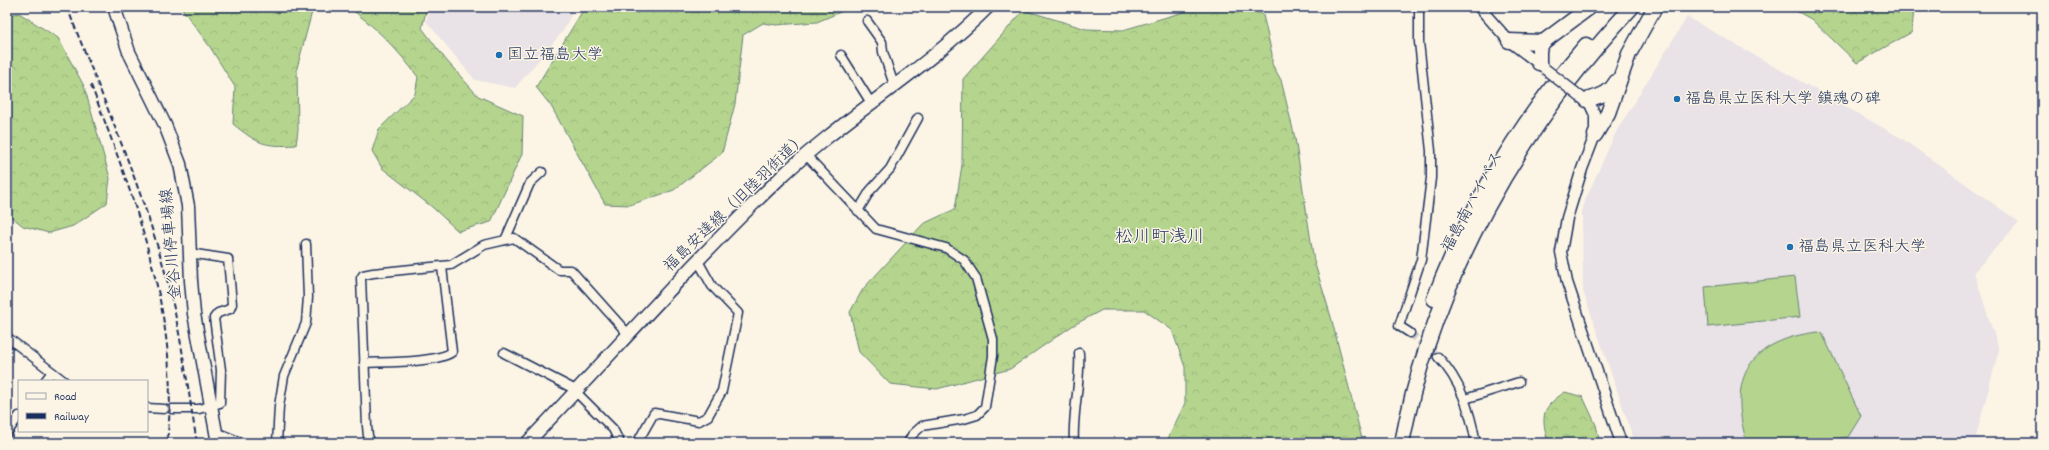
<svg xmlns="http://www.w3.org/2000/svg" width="2049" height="450" font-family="Dekko,'Klee One',sans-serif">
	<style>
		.built { fill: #e9e2e6 }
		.forest { fill: url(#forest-crowns); stroke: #688276 }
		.pitch { fill: #b5d58e; stroke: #688276 }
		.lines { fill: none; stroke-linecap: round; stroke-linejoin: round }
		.minor-tunnel { stroke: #cfcdca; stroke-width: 8; stroke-dasharray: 8 4; stroke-linecap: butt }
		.minor-casing { stroke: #1b2f5e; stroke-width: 11 }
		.tertiary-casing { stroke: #1b2f5e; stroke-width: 13 }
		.secondary-casing { stroke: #1b2f5e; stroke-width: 15 }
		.trunk-casing { stroke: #1b2f5e; stroke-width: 17 }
		.minor { stroke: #fcf5e5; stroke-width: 8 }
		.tertiary { stroke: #fcf5e5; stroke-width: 10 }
		.secondary { stroke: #fcf5e5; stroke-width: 12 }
		.trunk { stroke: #fcf5e5; stroke-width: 14 }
		.rail { stroke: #1b2f5e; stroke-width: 2; stroke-dasharray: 6 3; stroke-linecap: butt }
		.tertiary-bridge-casing { stroke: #1b2f5e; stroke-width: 13; stroke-linecap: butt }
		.tertiary-bridge { stroke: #fcf5e5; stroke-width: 10 }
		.poi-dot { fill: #1f6fb2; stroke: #fcf5e5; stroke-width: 1.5 }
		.labels { text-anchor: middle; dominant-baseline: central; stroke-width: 3; stroke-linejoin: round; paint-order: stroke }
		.poi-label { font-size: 16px; fill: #1b2f5e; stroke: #fcf5e5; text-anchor: start }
		.street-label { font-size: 16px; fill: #1b2f5e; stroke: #fcf5e5 }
		.quarter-label { font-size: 18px; fill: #1b2f5e; stroke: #fcf5e5 }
	</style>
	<defs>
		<pattern id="forest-crowns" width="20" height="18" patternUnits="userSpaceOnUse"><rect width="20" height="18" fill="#b5d58e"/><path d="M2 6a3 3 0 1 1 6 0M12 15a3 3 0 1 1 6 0" fill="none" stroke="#9bb77d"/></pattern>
	</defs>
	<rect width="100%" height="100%" fill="#fcf5e5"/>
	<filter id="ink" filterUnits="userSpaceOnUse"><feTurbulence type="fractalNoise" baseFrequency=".025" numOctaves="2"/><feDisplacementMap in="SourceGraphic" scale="8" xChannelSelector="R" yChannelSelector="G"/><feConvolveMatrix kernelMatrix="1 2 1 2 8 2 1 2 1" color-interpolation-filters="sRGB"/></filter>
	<g filter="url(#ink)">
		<g class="built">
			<path d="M431 7H575L563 31 515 88 475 80 426 21Z"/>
			<path d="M1687 17 1901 138 2019 222 1974 272 1999 350 1976 436 1994 443H1635L1583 291 1582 207 1616 132Z"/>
		</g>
		<g class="forest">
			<path d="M182 7H315L313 8 297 68 298 130 296 145C264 147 258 144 233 124L235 87 210 47 183 10Z"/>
			<path d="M348 7H427L422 28 446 60 478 96 523 116 522 154 491 222 458 231 432 207 382 168 372 151 379 129 415 94 418 77C398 50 375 26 348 7Z"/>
			<path d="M585 7H846L845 10 817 22 776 25 763 23 743 35 735 104 722 153 674 190 630 205 605 204 551 106 536 87Z"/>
			<path d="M1210 7H1249L1263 15 1272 54V64L1281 80 1295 138 1314 261 1331 317 1363 443H1166L1185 403V367L1172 330 1144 310H1102L1072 326 1010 369 937 389 890 384 859 352 850 312 863 289 923 224 955 209 962 165 963 79 1024 10 1086 29 1123 30 1187 11Z"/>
			<path d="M1789 7H1914L1912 32 1857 63 1811 19Z"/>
			<path d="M19 13 58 38 84 86 110 178 107 203 73 226 49 233 23 226 7 213V15Z"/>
			<path d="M1565 392 1583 397 1596 425 1600 443H1548C1541 415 1541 408 1565 392Z"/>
		</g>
		<g class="pitch">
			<path d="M1795 277 1800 317 1708 327 1705 287Z"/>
			<path d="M1818 332 1822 333 1861 416 1848 437 1795 443H1747C1727 378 1749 340 1818 332Z"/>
		</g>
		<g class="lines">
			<path class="minor-tunnel" d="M1410 333 1438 357"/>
			<g class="minor-casing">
				<g id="minor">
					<path d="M867 21 882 42 883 52 894 85"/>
					<path d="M841 55 871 103"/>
					<path d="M806 155 876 229 946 248 964 260 976 278 993 339V356L985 407 977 415 964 419 922 426 912 435 908 443"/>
					<path d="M858 211 870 191 890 169 918 118"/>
					<path d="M506 238 530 183 542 172"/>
					<path d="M1410 333 1399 326 1421 260 1431 178V151L1419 42V7"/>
					<path d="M7 337 64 381"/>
					<path d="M504 353 572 388 613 429 620 443"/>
					<path d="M1438 357C1461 381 1470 411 1476 443"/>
					<path d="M364 363C384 362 437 363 452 352L442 267"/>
					<path d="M45 381 52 372"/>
					<path d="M1465 399 1519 382"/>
					<path d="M147 408 164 409"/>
					<path d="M172 409H199L220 403 221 370 214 318 218 313 230 309 232 304 228 259 189 253"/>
					<path d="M216 432 243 443"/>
					<path d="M7 433 19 416"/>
					<path d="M277 443 279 406 284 376 306 323 308 297 306 244"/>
					<path d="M371 443 368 436 367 426 361 278 363 275 373 273 451 265 484 245 514 238 559 270H571L628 334"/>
					<path d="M637 443 654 413 699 421 708 416 722 391 738 313 712 286 698 261"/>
					<path d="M1074 443C1072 413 1081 383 1079 353"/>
				</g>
			</g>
			<g class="tertiary-casing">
				<g id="tertiary">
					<path d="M1479 7 1509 41 1542 66"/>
					<path d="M1582 98 1590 104 1595 115V135L1582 169 1567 218 1561 252 1567 282 1621 443"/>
				</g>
			</g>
			<g class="secondary-casing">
				<g id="secondary">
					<path d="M114 7 129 52 165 125 180 164 188 206 191 281 194 314 218 443"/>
					<path d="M527 443C611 355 691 263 779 179 844 117 924 71 988 7"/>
				</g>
			</g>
			<g class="trunk-casing">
				<g id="trunk">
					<path d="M1509 41 1543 42"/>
					<path d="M1539 63V50L1543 42 1590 7"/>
					<path d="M1587 100C1599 96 1610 94 1616 82"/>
					<path d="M1595 135 1608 113 1629 54 1655 7"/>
					<path d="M1434 299C1470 206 1521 120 1586 45"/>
					<path d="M1402 443C1433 279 1519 129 1632 7"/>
				</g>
			</g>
			<use href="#minor" class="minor"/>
			<use href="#tertiary" class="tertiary"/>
			<use href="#secondary" class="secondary"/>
			<use href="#trunk" class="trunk"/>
			<g class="rail">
				<path d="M67 7C100 92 138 177 163 265 180 323 187 384 197 443"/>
				<path d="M91 85C134 199 182 318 167 443"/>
			</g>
			<g class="tertiary-bridge-casing">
				<path id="tertiary-bridge" d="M1545 69 1582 98"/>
			</g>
			<use href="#tertiary-bridge" class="tertiary-bridge"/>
		</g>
	</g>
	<g class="poi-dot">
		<circle cx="499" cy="55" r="4"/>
		<circle cx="1677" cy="99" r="4"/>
		<circle cx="1790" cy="247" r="4"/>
	</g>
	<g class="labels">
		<g class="poi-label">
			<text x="507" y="55">国立福島大学</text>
			<text x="1685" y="99">福島県立医科大学 鎮魂の碑</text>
			<text x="1798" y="247">福島県立医科大学</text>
		</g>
		<g class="street-label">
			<text transform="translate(1473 202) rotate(-62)">福島南バイパス</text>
			<text transform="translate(736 203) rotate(-44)">福島安達線（旧陸羽街道）</text>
			<text transform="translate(172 244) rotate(-95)">金谷川停車場線</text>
		</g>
		<g class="quarter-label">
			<text x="1160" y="238">松川町浅川</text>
		</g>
	</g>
	<rect width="2049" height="450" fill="none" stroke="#fcf5e5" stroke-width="24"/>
	<rect x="12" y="12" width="2025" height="426" fill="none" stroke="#1b2f5e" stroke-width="1.5" filter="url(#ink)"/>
	<rect x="18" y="380" width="130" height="52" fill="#fcf5e5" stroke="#a2a6af"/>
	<rect x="26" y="393" width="20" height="6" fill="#fcf5e5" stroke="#a2a6af"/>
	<text x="54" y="400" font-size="12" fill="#1b2f5e">Road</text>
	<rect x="26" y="413" width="20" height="6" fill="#1b2f5e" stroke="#a2a6af"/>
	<text x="54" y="420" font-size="12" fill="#1b2f5e">Railway</text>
</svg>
